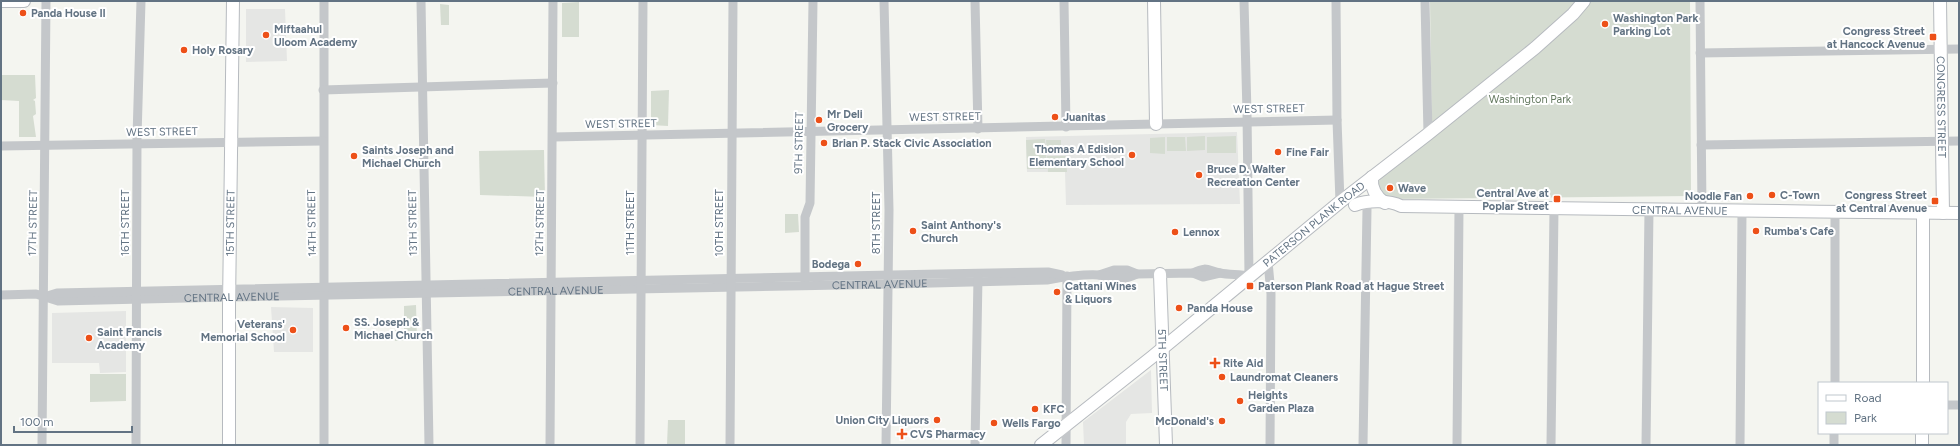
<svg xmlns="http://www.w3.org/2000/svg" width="1960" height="446" font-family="Figtree,sans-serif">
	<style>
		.built { fill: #e5e6e4 }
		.green { fill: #d5dcd1 }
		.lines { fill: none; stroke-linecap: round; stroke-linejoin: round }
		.secondary-casing { stroke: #b6babf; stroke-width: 14 }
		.street { stroke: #c4c7ca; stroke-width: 9 }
		.secondary { stroke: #fff; stroke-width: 12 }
		.poi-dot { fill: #ed5018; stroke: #fff; stroke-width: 1.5 }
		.labels { text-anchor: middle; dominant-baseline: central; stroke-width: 4; stroke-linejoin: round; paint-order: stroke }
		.poi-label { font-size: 11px; font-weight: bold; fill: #627383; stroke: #fff; text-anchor: start }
		.park-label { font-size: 11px; fill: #657a61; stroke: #fff }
		.street-label { font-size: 11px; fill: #627383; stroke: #fff }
	</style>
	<rect width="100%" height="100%" fill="#f4f5f0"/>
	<g class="built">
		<path d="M246 9H285L287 61 246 62Z"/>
		<path d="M1237 132 1240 204 1066 205 1065 172H1027L1026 137Z"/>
		<path d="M271 307 313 308V352H274Z"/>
		<path d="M126 311V372L100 373 99 363H52V313Z"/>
		<path d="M1151 370 1152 413 1131 414 1126 422V445H1084L1083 422Z"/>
	</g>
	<g class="green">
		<path d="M1430 1H1690L1691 196 1388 199 1383 197 1378 184 1380 179 1432 134Z"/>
		<path d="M579 2V37H562V3Z"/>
		<path d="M440 4 449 5V25H441Z"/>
		<path d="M1 75H35L36 98 33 100 35 101 36 114 33 116 36 137H19V101L1 100Z"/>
		<path d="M669 90 668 126 651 125V91Z"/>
		<path d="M1205 136V150L1187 151V137Z"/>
		<path d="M1236 136V153H1207V137Z"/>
		<path d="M1165 137V154L1150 153V138Z"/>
		<path d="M1167 137H1185L1186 151H1167Z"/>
		<path d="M1045 139 1047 169H1027L1026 140Z"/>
		<path d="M1046 140H1061V154H1047Z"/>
		<path d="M544 150 545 197 480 195 479 151Z"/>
		<path d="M1047 156H1066L1067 172H1048Z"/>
		<path d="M785 214H798L799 232 785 233Z"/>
		<path d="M416 305 417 340 395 341V330H404V306Z"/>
		<path d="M90 374H126V401L90 402Z"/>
		<path d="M668 420H685V445H667Z"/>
	</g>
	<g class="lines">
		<g class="secondary-casing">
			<g id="secondary">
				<path d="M1 1H24"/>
				<path d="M1154 1 1156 124"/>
				<path id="s2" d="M1940 1 1943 213"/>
				<path d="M1372 177C1371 188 1376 197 1385 203"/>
				<path id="s3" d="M1355 205C1368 200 1389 200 1401 206 1587 210 1773 211 1959 213"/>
				<path id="s4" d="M1160 274 1166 445"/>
				<path d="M1923 383V213"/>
				<path id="s5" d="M229 445V306L233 1"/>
				<path id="s6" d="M1041 445 1152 357 1340 202 1428 134 1535 48 1573 14 1584 1"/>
				<path d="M1922 445V433"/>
			</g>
		</g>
		<g class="street">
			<path d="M324 1V445"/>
			<path d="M421 1 429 445"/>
			<path d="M884 1 889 210 886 445"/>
			<path d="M975 1 978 129"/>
			<path d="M1064 1 1066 127"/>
			<path d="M1336 1 1337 120 1340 202"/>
			<path d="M1425 1 1428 134"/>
			<path d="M1700 1 1702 211"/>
			<path d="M1700 53 1959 49"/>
			<path d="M323 90 553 83"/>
			<path d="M553 137 1337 120"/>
			<path d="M1701 145 1959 141"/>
			<path d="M1 146 323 141"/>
			<path d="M1268 262 1271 294 1270 445"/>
			<path d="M1193 273C1207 266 1207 270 1220 273 1229 275 1239 274 1249 276L1247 113 1244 1"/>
			<path d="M1099 275 1114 270H1127L1137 274 1193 273 1203 277 1220 273"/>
			<path d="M805 281V217L810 203 813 1"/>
			<path id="s1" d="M1 295 36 294 58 301 230 297 895 284 1047 280C1064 277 1081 274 1098 275 1115 276 1118 283 1137 274"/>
			<path d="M44 297 57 293 939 274 1048 272 1062 275"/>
			<path d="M1835 383V212"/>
			<path d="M1947 405H1959"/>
			<path d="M42 445 46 1"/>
			<path d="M136 445 137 137 141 1"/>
			<path d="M550 445 553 1"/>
			<path d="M640 445 643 1"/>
			<path d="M730 445 733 1"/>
			<path d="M975 445 978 277"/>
			<path d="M1066 445 1067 276"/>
			<path d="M1363 445 1367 209"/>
			<path d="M1457 445 1459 208"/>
			<path d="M1551 445 1554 209"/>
			<path d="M1646 445 1649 210"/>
			<path d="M1740 445 1742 212"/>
			<path d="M1834 445V433"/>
		</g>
		<use href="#secondary" class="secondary"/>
	</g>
	<g class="poi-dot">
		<circle cx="23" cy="13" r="4"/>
		<circle cx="1605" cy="24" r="4"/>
		<circle cx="266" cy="35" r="4"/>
		<rect x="1929" y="33" width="8" height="8" rx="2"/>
		<circle cx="184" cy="50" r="4"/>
		<circle cx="1055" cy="117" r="4"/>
		<circle cx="819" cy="120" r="4"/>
		<circle cx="824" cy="143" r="4"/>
		<circle cx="1278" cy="152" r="4"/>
		<circle cx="1132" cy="155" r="4"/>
		<circle cx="354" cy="156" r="4"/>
		<circle cx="1199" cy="175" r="4"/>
		<circle cx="1390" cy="188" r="4"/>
		<circle cx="1772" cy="195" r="4"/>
		<circle cx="1750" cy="196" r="4"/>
		<rect x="1553" y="195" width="8" height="8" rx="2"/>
		<rect x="1931" y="197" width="8" height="8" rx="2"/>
		<circle cx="913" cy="231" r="4"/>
		<circle cx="1756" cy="231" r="4"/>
		<circle cx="1175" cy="232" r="4"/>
		<circle cx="858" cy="264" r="4"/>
		<rect x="1246" y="282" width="8" height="8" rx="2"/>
		<circle cx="1057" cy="292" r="4"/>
		<circle cx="1179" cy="308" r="4"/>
		<circle cx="346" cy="328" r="4"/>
		<circle cx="293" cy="330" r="4"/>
		<circle cx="89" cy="338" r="4"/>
		<path d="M1213 357h4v4h4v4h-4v4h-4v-4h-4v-4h4z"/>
		<circle cx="1222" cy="377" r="4"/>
		<circle cx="1240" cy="401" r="4"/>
		<circle cx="1035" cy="409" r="4"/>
		<circle cx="937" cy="420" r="4"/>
		<circle cx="1222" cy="421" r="4"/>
		<circle cx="994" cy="423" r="4"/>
		<path d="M900 428h4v4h4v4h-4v4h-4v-4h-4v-4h4z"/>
	</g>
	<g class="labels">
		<g class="poi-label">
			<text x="31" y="13">Panda House II</text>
			<text x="1613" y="18">Washington Park<tspan x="1613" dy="13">Parking Lot</tspan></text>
			<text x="274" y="29">Miftaahul<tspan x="274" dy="13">Uloom Academy</tspan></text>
			<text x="1925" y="31" text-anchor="end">Congress Street<tspan x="1925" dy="13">at Hancock Avenue</tspan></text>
			<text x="192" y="50">Holy Rosary</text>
			<text x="827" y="114">Mr Deli<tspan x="827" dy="13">Grocery</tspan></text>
			<text x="1063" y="117">Juanitas</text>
			<text x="832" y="143">Brian P. Stack Civic Association</text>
			<text x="1124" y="149" text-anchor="end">Thomas A Edision<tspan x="1124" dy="13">Elementary School</tspan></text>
			<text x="362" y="150">Saints Joseph and<tspan x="362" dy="13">Michael Church</tspan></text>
			<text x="1286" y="152">Fine Fair</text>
			<text x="1207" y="169">Bruce D. Walter<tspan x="1207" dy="13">Recreation Center</tspan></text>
			<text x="1398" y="188">Wave</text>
			<text x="1549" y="193" text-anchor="end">Central Ave at<tspan x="1549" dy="13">Poplar Street</tspan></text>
			<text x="1780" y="195">C-Town</text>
			<text x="1927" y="195" text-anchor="end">Congress Street<tspan x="1927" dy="13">at Central Avenue</tspan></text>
			<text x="1742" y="196" text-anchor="end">Noodle Fan</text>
			<text x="921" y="225">Saint Anthony's<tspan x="921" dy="13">Church</tspan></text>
			<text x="1764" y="231">Rumba's Cafe</text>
			<text x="1183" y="232">Lennox</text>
			<text x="850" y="264" text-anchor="end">Bodega</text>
			<text x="1065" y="286">Cattani Wines<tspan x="1065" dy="13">&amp; Liquors</tspan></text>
			<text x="1258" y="286">Paterson Plank Road at Hague Street</text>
			<text x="1187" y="308">Panda House</text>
			<text x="354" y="322">SS. Joseph &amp;<tspan x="354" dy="13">Michael Church</tspan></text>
			<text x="285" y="324" text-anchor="end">Veterans'<tspan x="285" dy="13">Memorial School</tspan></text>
			<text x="97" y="332">Saint Francis<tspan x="97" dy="13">Academy</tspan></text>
			<text x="1223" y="363">Rite Aid</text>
			<text x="1230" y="377">Laundromat Cleaners</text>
			<text x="1248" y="395">Heights<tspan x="1248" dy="13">Garden Plaza</tspan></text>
			<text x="1043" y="409">KFC</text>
			<text x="929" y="420" text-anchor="end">Union City Liquors</text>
			<text x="1214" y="421" text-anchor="end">McDonald's</text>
			<text x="1002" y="423">Wells Fargo</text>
			<text x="910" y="434">CVS Pharmacy</text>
		</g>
		<g class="park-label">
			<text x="1530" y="99">Washington Park</text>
		</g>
		<g class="street-label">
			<text stroke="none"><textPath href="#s2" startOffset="106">CONGRESS STREET</textPath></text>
			<text transform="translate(1269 109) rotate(-1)">WEST STREET</text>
			<text transform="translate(945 117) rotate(-1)">WEST STREET</text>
			<text transform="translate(621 124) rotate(-1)">WEST STREET</text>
			<text transform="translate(162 132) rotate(-1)">WEST STREET</text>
			<text transform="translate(799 143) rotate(-89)">9TH STREET</text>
			<text stroke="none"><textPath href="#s3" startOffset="326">CENTRAL AVENUE</textPath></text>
			<text transform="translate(33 223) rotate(-89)">17TH STREET</text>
			<text transform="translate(125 223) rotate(-90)">16TH STREET</text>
			<text stroke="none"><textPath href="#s5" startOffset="222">15TH STREET</textPath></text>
			<text transform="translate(312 223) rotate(-91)">14TH STREET</text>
			<text transform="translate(413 223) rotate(-91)">13TH STREET</text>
			<text transform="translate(540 223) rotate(-89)">12TH STREET</text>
			<text transform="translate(630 223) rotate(-90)">11TH STREET</text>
			<text transform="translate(719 223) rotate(-90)">10TH STREET</text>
			<text transform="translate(876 223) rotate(-90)">8TH STREET</text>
			<text stroke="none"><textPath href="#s6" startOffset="351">PATERSON PLANK ROAD</textPath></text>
			<text stroke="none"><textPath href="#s1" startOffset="880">CENTRAL AVENUE</textPath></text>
			<text stroke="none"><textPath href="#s1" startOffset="556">CENTRAL AVENUE</textPath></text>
			<text stroke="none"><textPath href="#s1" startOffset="232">CENTRAL AVENUE</textPath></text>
			<text stroke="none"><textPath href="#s4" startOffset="86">5TH STREET</textPath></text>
		</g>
	</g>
	<rect width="1960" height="446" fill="none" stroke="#627383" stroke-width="4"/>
	<rect x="1818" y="382" width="130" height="52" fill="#ffffff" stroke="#c0c7cd"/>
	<rect x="1826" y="395" width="20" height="6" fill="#ffffff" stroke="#c0c7cd"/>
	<text x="1854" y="402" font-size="12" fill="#627383">Road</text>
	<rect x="1826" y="412" width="20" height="12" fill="#d5dcd1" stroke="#c0c7cd"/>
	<text x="1854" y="422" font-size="12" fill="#627383">Park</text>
	<path d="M14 426v6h118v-6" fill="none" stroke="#627383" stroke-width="2"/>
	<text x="20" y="426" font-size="12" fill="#627383" stroke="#ffffff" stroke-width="3" paint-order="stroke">100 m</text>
</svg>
